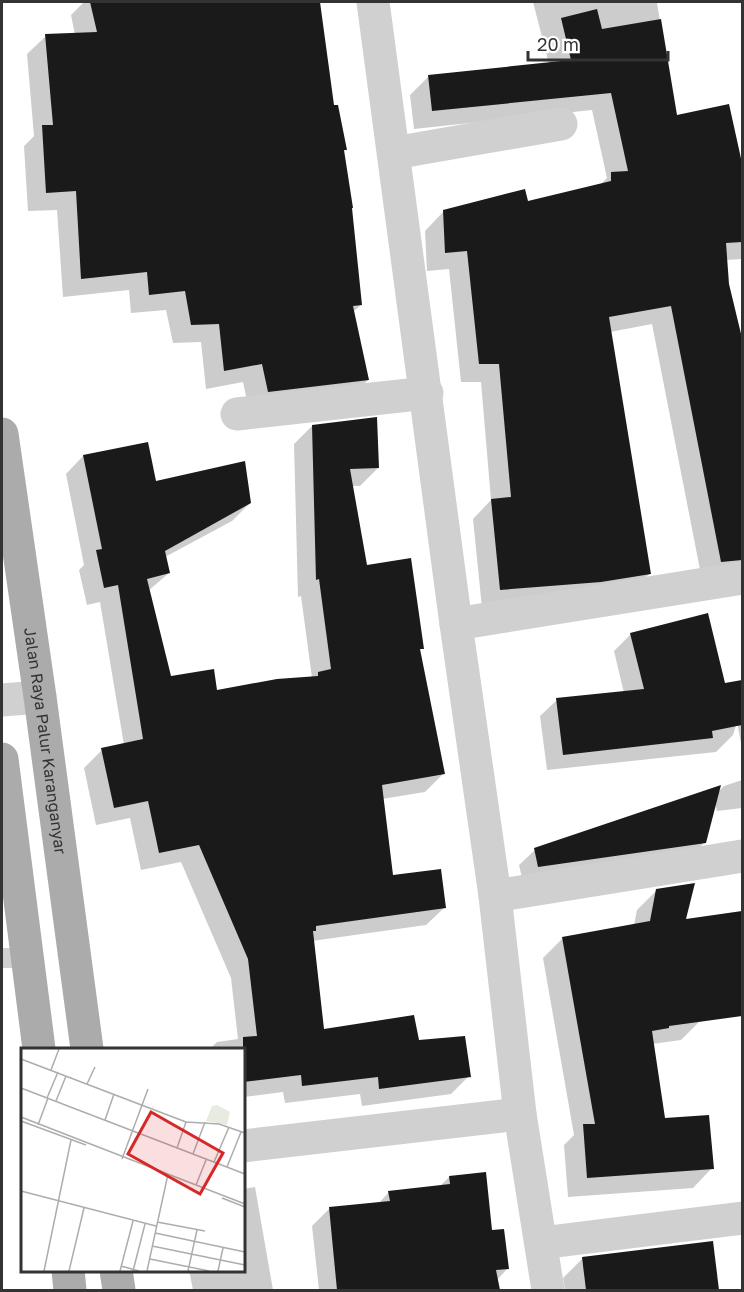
<svg xmlns="http://www.w3.org/2000/svg" width="744" height="1292" font-family="'Golos Text',sans-serif">
	<style>
		.shadow { fill: #0003 }
		.building { fill: #1a1a1a }
		.lines { fill: none; stroke-linecap: round; stroke-linejoin: round }
		.service { stroke: #d0d0d0; stroke-width: 20 }
		.minor { stroke: #d0d0d0; stroke-width: 33 }
		.primary { stroke: #ababab; stroke-width: 33 }
		.labels { text-anchor: middle; dominant-baseline: central; stroke-width: 6; stroke-linejoin: round; paint-order: stroke }
		.street-label { font-size: 16px; fill: #333; stroke: #fff }
		.inset-road { fill: none; stroke: #adadad; stroke-width: 1.5 }
		.view { fill: #d62828; fill-opacity: 0.15; stroke: #d62828; stroke-width: 3 }
		.inset-edge { fill: none; stroke: #333; stroke-width: 3 }
	</style>
	<rect width="100%" height="100%" fill="#fff"/>
	<g class="shadow">
		<path d="M84 2H319L332 107 346 149 343 152 361 305 353 312 368 380 349 399 249 410 243 382 206 389 201 342 173 343 166 310 131 313 129 290 63 297 57 210 28 211 24 146 34 136 27 54 46 36 75 35 71 15Z"/>
		<path d="M533 2H658L657 3 676 117 728 106 742 170V259L726 260 727 284 742 344V580H702L652 324 610 332 650 573 631 592 482 608 473 519 491 500 481 382H461L449 269 427 271 425 231 443 212 527 202 600 185 607 178 592 110 414 129 410 95 429 76 549 64Z"/>
		<path d="M312 426 378 468 360 486H351L366 567 422 648 419 651 443 774 425 792 382 799 392 877 444 908 426 925 312 941 323 1031 417 1042 469 1076 451 1094 362 1106 360 1094 285 1103 283 1092 243 1097V1049H210L217 1042 238 1039 231 978 181 862 141 870 130 818 96 825 84 768 102 750 124 745 100 602 87 605 79 570 84 565 66 474 83 456 155 482 250 503 232 521 165 557 169 573 148 591 170 678 216 692 312 678 301 596 298 597 294 444Z"/>
		<path d="M631 634 724 685 742 682V749L737 722 733 735 716 752 547 770 540 716 557 700 624 693 614 651Z"/>
		<path d="M742 780V808L717 811 715 803 705 842 689 858 523 882 519 865 535 850 718 792 724 786Z"/>
		<path d="M657 890 684 921 700 1021 681 1040 652 1044 664 1120 712 1168 693 1188 568 1197 564 1145 574 1135 543 958 562 939 634 925 637 910Z"/>
		<path d="M742 914V1020L726 930Z"/>
		<path d="M449 1177 508 1268 497 1280 498 1290H319L312 1226 329 1209 378 1204 389 1192 440 1186Z"/>
		<path d="M255 1187 273 1290H193L189 1270H243V1189Z"/>
		<path d="M711 1242 718 1290H565L563 1278 583 1258Z"/>
	</g>
	<g class="building">
		<path d="M90 2H320L334 105H338L347 150H344L353 208H352L362 305 353 306 369 380 268 392 262 364 224 371 219 324 191 325 185 291 149 295 147 272 81 279 76 191 46 193 42 125H53L45 34 97 32Z"/>
		<path d="M597 9 602 29 661 19 677 115 729 104 742 163V242L726 243 729 284 742 338V560L721 562 671 306 609 317 651 574 601 582 500 590 491 499 511 497 499 364H479L467 251 445 253 443 210 525 189 528 201 611 181V172L628 171 611 93 432 111 428 75 571 60 561 18Z"/>
		<path d="M377 417 379 468 350 469 367 565 411 558 424 649H420L445 774 382 785 393 875 441 869 446 908 316 926V931H313L324 1029 414 1015 419 1040 465 1036 471 1077 379 1089 378 1077 302 1086 301 1075 243 1082V1037L257 1036 248 959 199 845 159 853 148 801 114 808 101 748 143 739 118 585 104 588 96 550 102 549 83 455 148 442 156 481 245 461 251 503 165 551 170 573 147 579 171 676 214 669 217 690 277 679 318 676V672L331 669 319 579 316 580 312 425Z"/>
		<path d="M708 613 725 683 742 680V725L712 731 713 738 563 755 556 698 644 689 630 633Z"/>
		<path d="M721 785 706 843 538 867 534 848Z"/>
		<path d="M695 883 686 919 742 911V1016L669 1026V1028L652 1031 665 1118 709 1115 714 1169 587 1178 583 1124H595L562 937 650 921 656 889Z"/>
		<path d="M486 1172 492 1230 504 1229 509 1269 496 1270 500 1290H337L329 1207 390 1201 388 1191 450 1184 449 1176Z"/>
		<path d="M713 1241 719 1290H586L582 1257Z"/>
	</g>
	<g class="lines">
		<path class="service" d="M2 958H27"/>
		<g class="minor">
			<path d="M373 2 456 624 495 896 520 1114 548 1290"/>
			<path d="M394 153 561 124"/>
			<path d="M237 414 427 393"/>
			<path d="M456 624 742 578"/>
			<path d="M2 700 40 697"/>
			<path d="M495 896 742 856"/>
			<path d="M243 1146 520 1114"/>
			<path d="M541 1243 742 1218"/>
		</g>
		<g class="primary">
			<path id="s1" d="M2 434 40 697 87 1049"/>
			<path d="M2 759 39 1049"/>
			<path d="M68 1270 70 1290"/>
			<path d="M116 1270 119 1290"/>
		</g>
	</g>
	<g class="labels">
		<g class="street-label">
			<text stroke="none"><textPath href="#s1" startOffset="310">Jalan Raya Palur Karanganyar</textPath></text>
		</g>
	</g>
	<g transform="translate(21 1048)">
		<rect width="224" height="224" fill="#fff"/>
		<path d="M196 57 209 64 206 77 185 73 191 58Z" fill="#e6ecdf"/>
		<path class="inset-road" d="M0 11 165 74 156 100M30 22 38 1M66 36 74 19M0 40 224 126M26 50 37 24M35 53 45 28M0 69 224 156M84 72 93 46M0 73 65 97M165 74 198 76 224 85M17 77 27 50M172 106 184 74M101 111 127 41M193 114 208 79M206 119 220 84M175 137 185 112M0 143 135 178M201 150 224 159M136 174 184 183M134 185 224 204M131 198 224 217M129 211 188 223M100 218 118 223M23 223 50 92M48 223 63 160M99 223 112 173M112 223 124 176M126 223 147 126M167 223 176 182M197 223 202 200"/>
		<path class="view" d="M130 64 202 105 179 146 107 106Z"/>
		<rect width="224" height="224" class="inset-edge"/>
	</g>
	<rect width="744" height="1292" fill="none" stroke="#333333" stroke-width="6"/>
	<path d="M528 51v9h140v-9" fill="none" stroke="#333333" stroke-width="3"/>
	<text x="537" y="51" font-size="18" fill="#333333" stroke="#ffffff" stroke-width="4.5" paint-order="stroke">20 m</text>
</svg>
